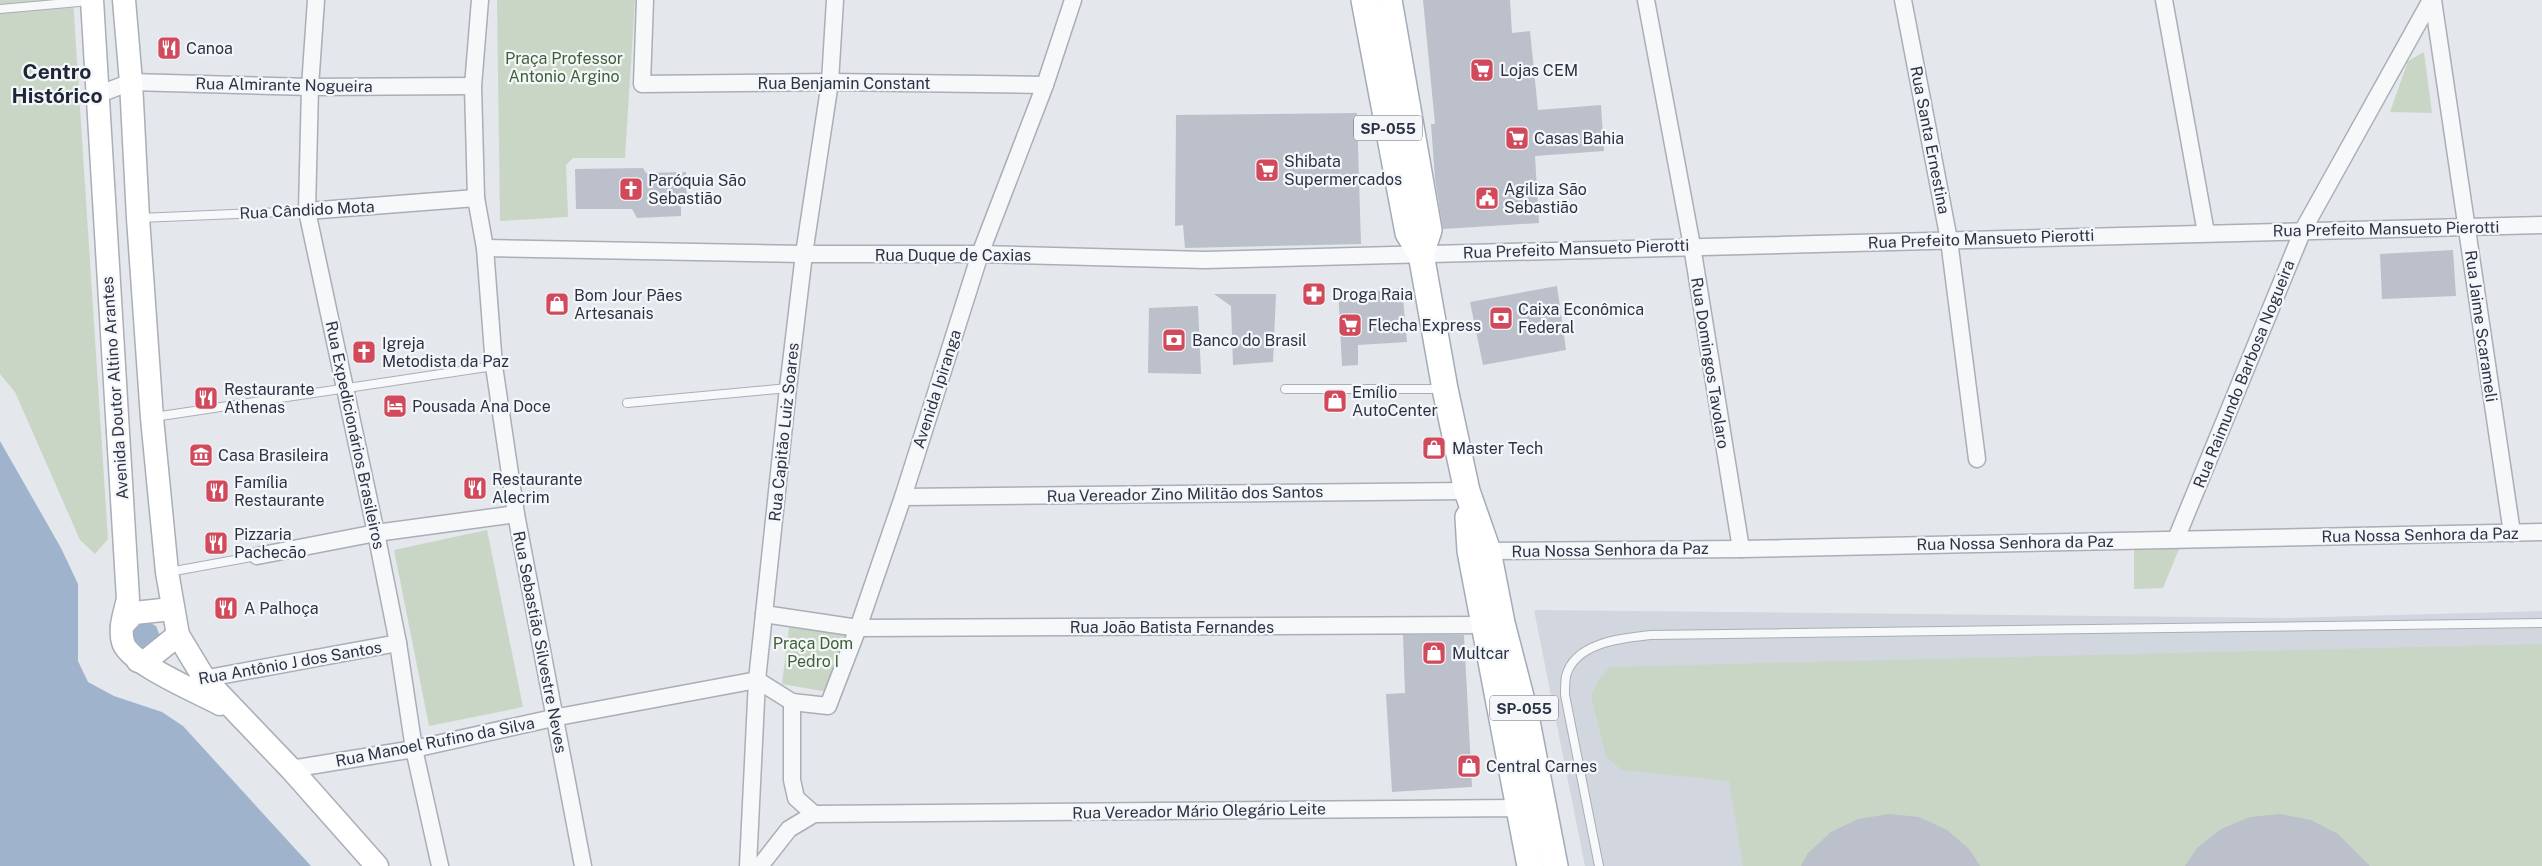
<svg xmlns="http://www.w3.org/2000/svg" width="2542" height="866" font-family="'Public Sans',sans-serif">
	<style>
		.built { fill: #d2d6de }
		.green { fill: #c9d6c5 }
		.water { fill: #9fb4cc }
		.building { fill: #bbc0ca }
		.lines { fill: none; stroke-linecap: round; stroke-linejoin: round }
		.service-casing { stroke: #a9aeb7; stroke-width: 10 }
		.minor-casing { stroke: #a9aeb7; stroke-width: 19 }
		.secondary-casing { stroke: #a9aeb7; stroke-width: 25 }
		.primary-casing { stroke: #a3abb8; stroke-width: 28 }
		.service { stroke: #f7f8fa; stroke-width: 8 }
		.minor { stroke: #f7f8fa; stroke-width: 16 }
		.secondary { stroke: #fff; stroke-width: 22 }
		.primary { stroke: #fff; stroke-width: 25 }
		.labels { text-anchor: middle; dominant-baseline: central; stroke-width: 4.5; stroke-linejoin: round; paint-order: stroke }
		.shield { fill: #f4f6f9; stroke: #676e7b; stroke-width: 1 }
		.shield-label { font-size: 15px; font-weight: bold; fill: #2b3445 }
		.poi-label { font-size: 16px; fill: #2b3445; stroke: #f4f6f9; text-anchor: start }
		.park-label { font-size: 16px; fill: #3f6138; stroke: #f4f6f9 }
		.street-label { font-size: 16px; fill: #2b3445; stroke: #f4f6f9 }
		.district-label { font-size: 21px; font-weight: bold; fill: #1d2536; stroke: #f4f6f9 }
	</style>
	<rect width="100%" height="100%" fill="#e4e7ec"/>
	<path class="built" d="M1534 610 2288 618 2542 611V866H1585Z"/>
	<g class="green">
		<path d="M0 0H73L108 539 95 554 80 540 15 392 0 374Z"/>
		<path d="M497 0H635L625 158H573L566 165 568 217 500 221Z"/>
		<path d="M2424 52 2432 113 2390 112 2408 61Z"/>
		<path d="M487 530 523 707 429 726 394 550Z"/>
		<path d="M2179 549 2163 588 2134 589V550Z"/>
		<path d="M849 622 828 692 782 684 789 628Z"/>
		<path d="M2542 644V866H1743L1729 781 1622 770 1606 757 1591 695 1600 678 1610 667Z"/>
	</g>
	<g class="water">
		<path d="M0 441 61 548 78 584V661L88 682 114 696 162 712 183 726 311 866H0Z"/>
		<path d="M147 621 156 626 160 636 149 651 135 648 131 631 137 623Z"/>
	</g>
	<g class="building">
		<path d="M1423 0H1510L1512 33 1530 31 1538 110 1601 105 1604 151 1535 156 1539 223 1443 229 1435 179 1431 124H1435Z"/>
		<path d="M1357 113 1361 244 1185 248 1183 225 1175 226 1176 115Z"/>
		<path d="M643 168 646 173 686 172 687 205H681V216L637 218 632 209H576L575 169Z"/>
		<path d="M2453 250 2456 296 2382 299 2380 254Z"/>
		<path d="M1557 286 1566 350 1483 365 1470 302Z"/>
		<path d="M1402 288 1407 342 1358 345V365L1342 366 1338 289H1356V294Z"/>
		<path d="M1214 294H1276L1273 362 1233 365 1231 306Z"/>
		<path d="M1198 306 1201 374 1148 373 1149 308Z"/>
		<path d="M1403 635H1464L1472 787 1392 792 1386 694 1405 693Z"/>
		<path d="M1889 814 1919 817 1947 830 1970 850 1980 866H1801L1808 853 1831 832 1858 819Z"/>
		<path d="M2280 814 2311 820 2338 834 2370 866H2185L2197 848 2221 829 2250 817Z"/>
	</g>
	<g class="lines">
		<g class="service-casing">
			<g id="service">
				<path d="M0 9 90 1"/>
				<path d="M139 218 307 211"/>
				<path d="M1285 389H1441"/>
				<path d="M627 403 788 388"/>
				<path d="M154 417 494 366"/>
				<path d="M169 572 257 556"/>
				<path d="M1599 866 1565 695C1565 689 1565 682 1566 676 1575 642 1623 638 1651 635L2542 623"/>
			</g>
		</g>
		<g class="minor-casing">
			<g id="minor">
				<path d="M316 0 310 87 307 211 376 533 398 643 414 749 440 866"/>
				<path d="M480 0 473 86 476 198 485 248 494 366 516 514 583 866"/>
				<path d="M645 0 642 84 830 82 1045 85"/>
				<path d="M1646 0 1692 246 1741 549"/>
				<path d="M1903 0 1949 240 1977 459"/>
				<path d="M2164 0 2206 233"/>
				<path d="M2433 0 2512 533"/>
				<path d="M97 95 131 82 310 87 473 86"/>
				<path d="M307 211 476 198"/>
				<path d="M485 248 804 254H980L1205 260 2542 225"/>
				<path d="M903 497 1467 491"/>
				<path d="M2176 539 2303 230 2431 0"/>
				<path d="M1488 551 1741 549 2542 532"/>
				<path d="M257 556 376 533 516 514"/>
				<path d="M764 614 858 628 1485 625"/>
				<path d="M197 680 398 643"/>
				<path d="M792 702V780L796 798 814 814"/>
				<path d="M291 769 414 749 553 718 757 680 792 702 828 706 858 628 903 497 980 254 1045 85 1073 0"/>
				<path d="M748 866 757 680 788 388 804 254 830 82 835 0"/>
				<path d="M760 866 789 829 814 814 1519 808 1527 812"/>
			</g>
		</g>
		<g class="secondary-casing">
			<g id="secondary">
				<path d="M92 0 128 599C125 612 119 628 123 642 128 663 200 693 220 704"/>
				<path d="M124 0 131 82 138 218 152 418 167 572 178 635 204 678 291 769 377 866"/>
				<path d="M122 626 134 613 172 609"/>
				<path d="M138 661 147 660 178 635"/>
			</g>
		</g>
		<g class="primary-casing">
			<g id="primary">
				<path d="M1364 0 1408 233 1421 254 1445 389 1467 491 1488 551 1502 623 1526 716 1555 866"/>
				<path d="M1389 0 1429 230 1421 254"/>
				<path d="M1468 517 1470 551 1530 866"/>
			</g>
		</g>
		<use href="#service" class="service"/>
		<use href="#minor" class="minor"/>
		<use href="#secondary" class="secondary"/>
		<use href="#primary" class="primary"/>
	</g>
	<defs>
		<g id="restaurant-square" transform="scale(1.25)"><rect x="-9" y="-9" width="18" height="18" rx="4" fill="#d1495b" stroke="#f4f6f9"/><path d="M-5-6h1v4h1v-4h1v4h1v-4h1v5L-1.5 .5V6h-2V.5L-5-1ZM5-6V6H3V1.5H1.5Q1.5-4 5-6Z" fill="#fff"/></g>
		<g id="supermarket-square" transform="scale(1.25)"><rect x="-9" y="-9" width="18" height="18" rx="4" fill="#d1495b" stroke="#f4f6f9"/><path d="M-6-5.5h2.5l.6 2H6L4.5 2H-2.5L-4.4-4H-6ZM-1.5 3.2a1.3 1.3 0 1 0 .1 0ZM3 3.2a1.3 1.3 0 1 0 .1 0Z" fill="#fff"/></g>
		<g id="church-square" transform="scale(1.25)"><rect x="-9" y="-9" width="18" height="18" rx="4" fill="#d1495b" stroke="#f4f6f9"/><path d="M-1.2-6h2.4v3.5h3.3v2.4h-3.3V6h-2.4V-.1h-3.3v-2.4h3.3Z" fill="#fff"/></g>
		<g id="civic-square" transform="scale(1.25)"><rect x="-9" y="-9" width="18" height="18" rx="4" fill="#d1495b" stroke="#f4f6f9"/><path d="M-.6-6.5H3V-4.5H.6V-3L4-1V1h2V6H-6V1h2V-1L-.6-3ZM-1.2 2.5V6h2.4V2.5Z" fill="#fff"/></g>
		<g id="pharmacy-square" transform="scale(1.25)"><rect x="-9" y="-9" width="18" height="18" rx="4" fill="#d1495b" stroke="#f4f6f9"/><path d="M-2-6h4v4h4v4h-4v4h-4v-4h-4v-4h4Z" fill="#fff"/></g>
		<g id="shop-square" transform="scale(1.25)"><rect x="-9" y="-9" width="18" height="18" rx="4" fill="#d1495b" stroke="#f4f6f9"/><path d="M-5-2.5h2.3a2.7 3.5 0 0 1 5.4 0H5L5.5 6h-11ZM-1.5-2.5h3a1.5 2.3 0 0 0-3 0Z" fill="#fff"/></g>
		<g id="bank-square" transform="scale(1.25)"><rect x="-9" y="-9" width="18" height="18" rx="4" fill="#d1495b" stroke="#f4f6f9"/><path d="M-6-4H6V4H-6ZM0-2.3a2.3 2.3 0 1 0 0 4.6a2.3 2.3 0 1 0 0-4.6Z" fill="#fff"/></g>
		<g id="hotel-square" transform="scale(1.25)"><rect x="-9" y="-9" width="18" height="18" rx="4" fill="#d1495b" stroke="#f4f6f9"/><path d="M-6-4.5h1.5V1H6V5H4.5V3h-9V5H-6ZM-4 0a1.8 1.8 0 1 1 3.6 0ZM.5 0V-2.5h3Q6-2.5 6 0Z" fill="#fff"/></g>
		<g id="museum-square" transform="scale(1.25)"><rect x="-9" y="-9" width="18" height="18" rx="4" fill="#d1495b" stroke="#f4f6f9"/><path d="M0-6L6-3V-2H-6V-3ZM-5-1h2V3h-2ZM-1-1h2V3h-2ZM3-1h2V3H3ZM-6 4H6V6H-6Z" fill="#fff"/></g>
	</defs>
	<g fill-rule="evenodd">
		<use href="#restaurant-square" x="169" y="48"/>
		<use href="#supermarket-square" x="1482" y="70"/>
		<use href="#supermarket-square" x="1517" y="138"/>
		<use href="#supermarket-square" x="1267" y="170"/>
		<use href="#church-square" x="631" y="189"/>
		<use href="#civic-square" x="1487" y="198"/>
		<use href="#pharmacy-square" x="1314" y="294"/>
		<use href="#shop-square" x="557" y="304"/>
		<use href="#bank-square" x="1501" y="318"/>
		<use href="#supermarket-square" x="1350" y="325"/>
		<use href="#bank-square" x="1174" y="340"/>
		<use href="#church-square" x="364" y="352"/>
		<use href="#restaurant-square" x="206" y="398"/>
		<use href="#shop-square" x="1335" y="401"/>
		<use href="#hotel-square" x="395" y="406"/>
		<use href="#shop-square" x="1434" y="448"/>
		<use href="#museum-square" x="201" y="455"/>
		<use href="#restaurant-square" x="475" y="488"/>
		<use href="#restaurant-square" x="217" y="491"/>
		<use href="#restaurant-square" x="216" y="543"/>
		<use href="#restaurant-square" x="226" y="608"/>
		<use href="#shop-square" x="1434" y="653"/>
		<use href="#shop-square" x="1469" y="766"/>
	</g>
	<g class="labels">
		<g class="shield">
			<rect x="1354" y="115.5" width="68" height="25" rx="4"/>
			<rect x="1490" y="695.5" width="68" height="25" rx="4"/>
		</g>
		<g class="shield-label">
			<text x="1388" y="128">SP-055</text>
			<text x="1524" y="708">SP-055</text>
		</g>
		<g class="poi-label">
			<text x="186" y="48">Canoa</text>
			<text x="1500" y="70">Lojas CEM</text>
			<text x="1534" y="138">Casas Bahia</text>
			<text x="1284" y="161">Shibata<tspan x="1284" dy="18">Supermercados</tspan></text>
			<text x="648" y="180">Paróquia São<tspan x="648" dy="18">Sebastião</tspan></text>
			<text x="1504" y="189">Agiliza São<tspan x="1504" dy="18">Sebastião</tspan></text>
			<text x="1332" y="294">Droga Raia</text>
			<text x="574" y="295">Bom Jour Pães<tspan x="574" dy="18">Artesanais</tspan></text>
			<text x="1518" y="309">Caixa Econômica<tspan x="1518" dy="18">Federal</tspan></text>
			<text x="1368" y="325">Flecha Express</text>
			<text x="1192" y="340">Banco do Brasil</text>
			<text x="382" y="343">Igreja<tspan x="382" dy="18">Metodista da Paz</tspan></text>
			<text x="224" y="389">Restaurante<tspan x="224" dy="18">Athenas</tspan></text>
			<text x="1352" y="392">Emílio<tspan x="1352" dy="18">AutoCenter</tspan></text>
			<text x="412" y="406">Pousada Ana Doce</text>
			<text x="1452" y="448">Master Tech</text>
			<text x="218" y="455">Casa Brasileira</text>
			<text x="492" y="479">Restaurante<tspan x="492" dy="18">Alecrim</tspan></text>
			<text x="234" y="482">Família<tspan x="234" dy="18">Restaurante</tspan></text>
			<text x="234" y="534">Pizzaria<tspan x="234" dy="18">Pachecão</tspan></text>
			<text x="244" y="608">A Palhoça</text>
			<text x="1452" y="653">Multcar</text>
			<text x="1486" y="766">Central Carnes</text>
		</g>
		<g class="park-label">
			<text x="564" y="58">Praça Professor<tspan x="564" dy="18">Antonio Argino</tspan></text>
			<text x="813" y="643">Praça Dom<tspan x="813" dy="18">Pedro I</tspan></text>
		</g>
		<g class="street-label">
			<text x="844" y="83">Rua Benjamin Constant</text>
			<text transform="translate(284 85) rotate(1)">Rua Almirante Nogueira</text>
			<text transform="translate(1930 140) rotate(79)">Rua Santa Ernestina</text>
			<text transform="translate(307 210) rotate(-3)">Rua Cândido Mota</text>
			<text transform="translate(2386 229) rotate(-1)">Rua Prefeito Mansueto Pierotti</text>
			<text transform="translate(1981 239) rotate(-2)">Rua Prefeito Mansueto Pierotti</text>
			<text transform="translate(1576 249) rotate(-2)">Rua Prefeito Mansueto Pierotti</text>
			<text x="953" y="255">Rua Duque de Caxias</text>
			<text transform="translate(2481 326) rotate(82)">Rua Jaime Scarameli</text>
			<text transform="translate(1710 363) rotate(81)">Rua Domingos Tavolaro</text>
			<text transform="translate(2244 374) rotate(-68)">Rua Raimundo Barbosa Nogueira</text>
			<text transform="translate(115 388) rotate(-94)">Avenida Doutor Altino Arantes</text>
			<text transform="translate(937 389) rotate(-72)">Avenida Ipiranga</text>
			<text transform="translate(784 432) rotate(-84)">Rua Capitão Luiz Soares</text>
			<text transform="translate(355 435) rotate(78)">Rua Expedicionários Brasileiros</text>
			<text transform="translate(1185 494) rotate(-1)">Rua Vereador Zino Militão dos Santos</text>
			<text transform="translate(2420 535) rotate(-1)">Rua Nossa Senhora da Paz</text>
			<text transform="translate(2015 543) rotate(-1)">Rua Nossa Senhora da Paz</text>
			<text transform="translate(1610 550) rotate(-1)">Rua Nossa Senhora da Paz</text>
			<text x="1172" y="627">Rua João Batista Fernandes</text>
			<text transform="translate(540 642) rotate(79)">Rua Sebastião Silvestre Neves</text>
			<text transform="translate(290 663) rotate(-10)">Rua Antônio J dos Santos</text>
			<text transform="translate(435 742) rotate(-11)">Rua Manoel Rufino da Silva</text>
			<text transform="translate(1199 811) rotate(-1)">Rua Vereador Mário Olegário Leite</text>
		</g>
		<g class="district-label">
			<text x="57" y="71">Centro<tspan x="57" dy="24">Histórico</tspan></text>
		</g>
	</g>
</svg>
